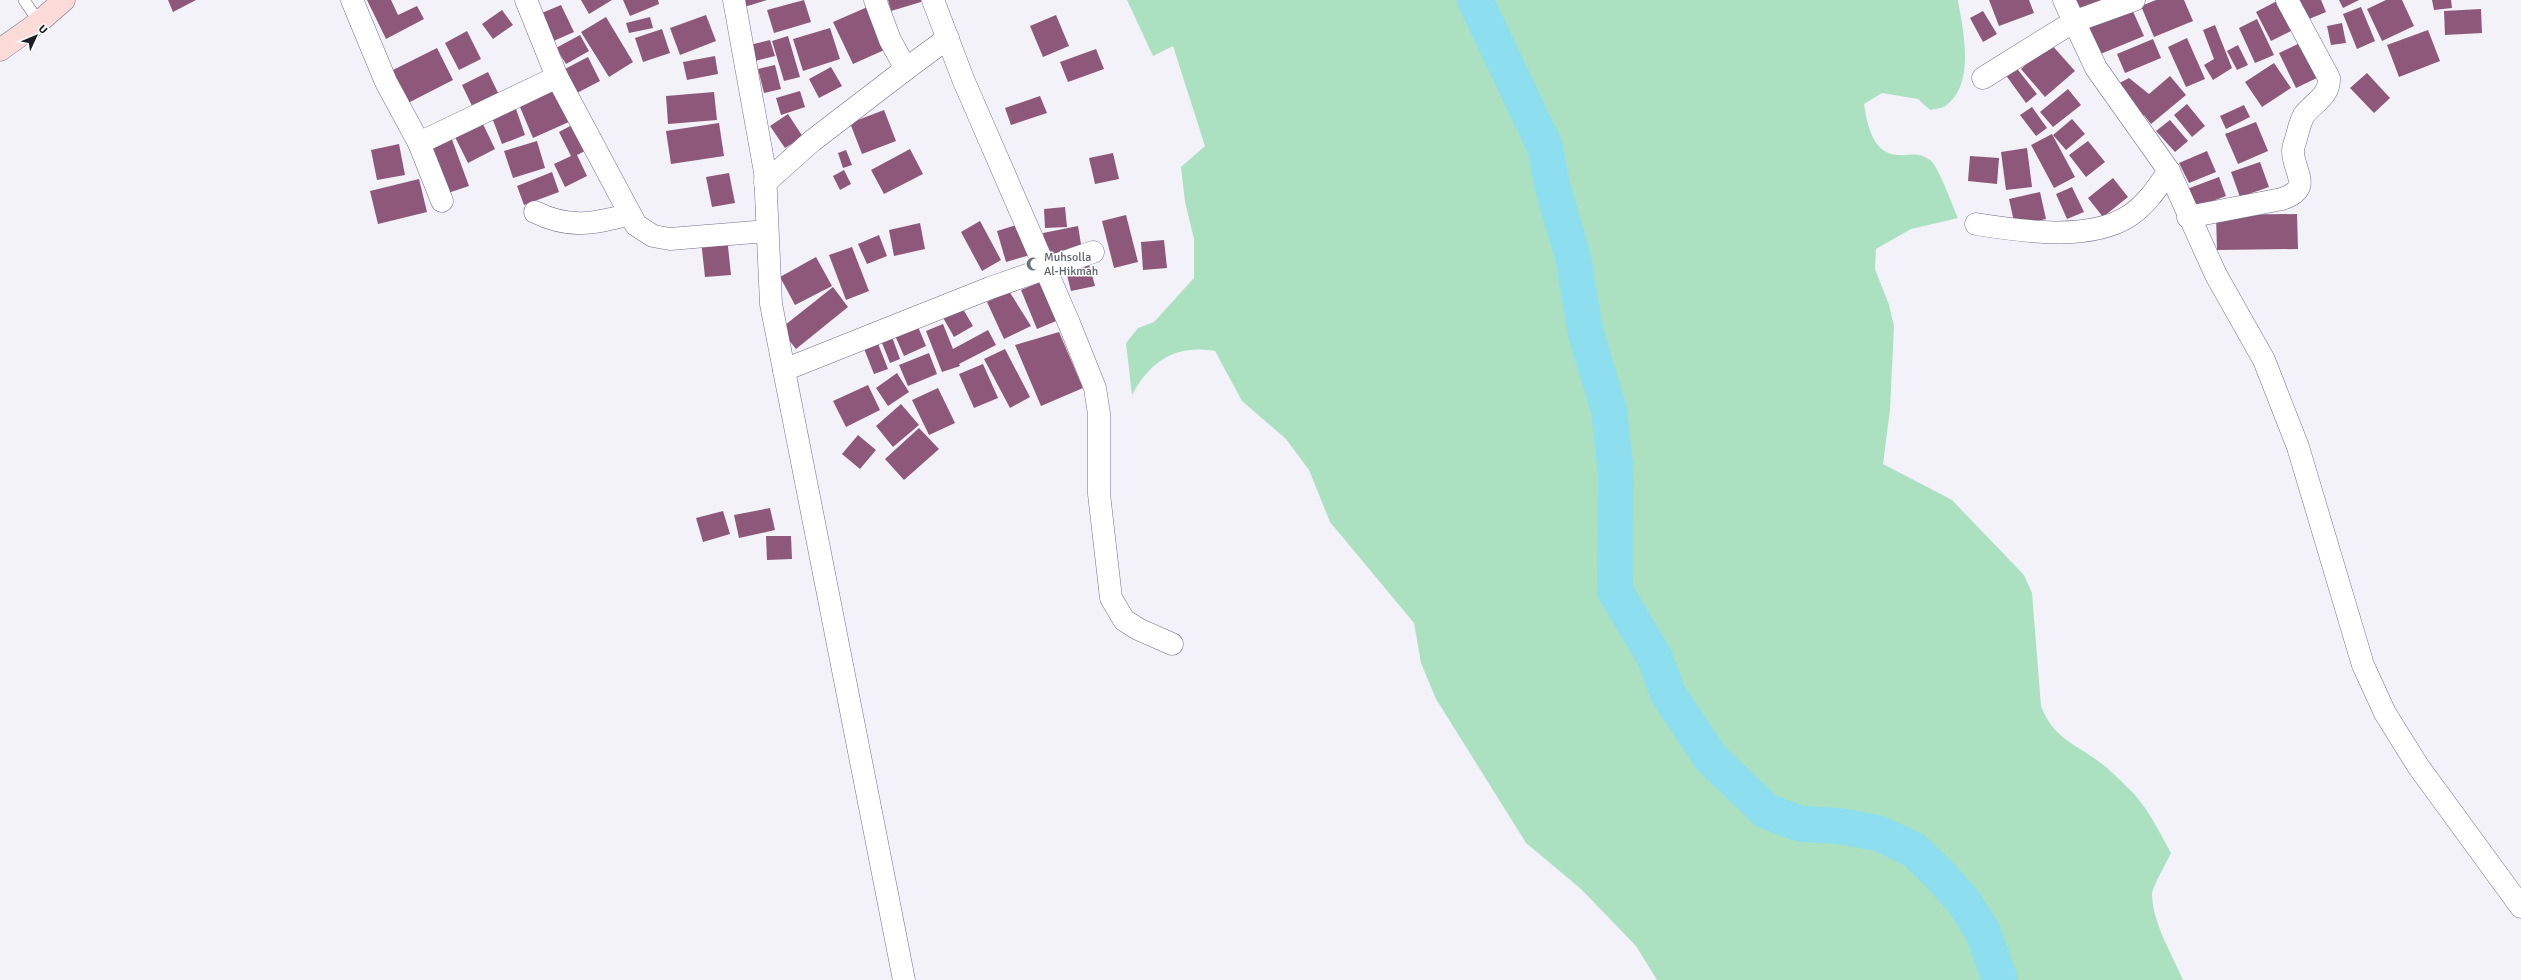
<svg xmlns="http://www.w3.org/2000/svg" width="2521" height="980" font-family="Signika,sans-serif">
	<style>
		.green { fill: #abe1c1 }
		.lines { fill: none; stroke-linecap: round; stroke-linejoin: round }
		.river { stroke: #8ddeee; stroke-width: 36 }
		.building { fill: #8d5879 }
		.lane-casing { stroke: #766e8e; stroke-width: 12 }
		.street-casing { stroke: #766e8e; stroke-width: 23 }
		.secondary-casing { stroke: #766e8e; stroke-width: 23 }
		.lane { stroke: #fff; stroke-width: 11 }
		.street { stroke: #fff; stroke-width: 22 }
		.secondary { stroke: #fbdbd7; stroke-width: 22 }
		.labels { text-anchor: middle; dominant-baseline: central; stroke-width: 3; stroke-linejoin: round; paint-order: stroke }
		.worship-label { font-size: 12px; fill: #5b616d; stroke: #fff; text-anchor: start }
	</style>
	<rect width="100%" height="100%" fill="#f3f2f9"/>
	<path class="green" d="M1127 0H1958C1963 31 1975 81 1948 104 1944 108 1936 109 1930 110L1918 99 1882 93 1864 104C1867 123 1872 154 1898 155 1912 156 1916 151 1930 160 1938 165 1953 207 1958 218L1911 229 1876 249 1875 269 1889 305 1894 326 1890 410 1883 464 1952 500 2024 575 2032 593 2041 706C2053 736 2069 741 2094 758 2106 766 2117 777 2127 787 2147 805 2158 830 2171 853 2167 862 2152 887 2152 895 2153 924 2172 954 2183 980H1657L1636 946 1581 889 1526 843 1436 699 1421 663 1414 623 1330 522 1309 470 1286 439 1242 401 1215 351C1176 344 1150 361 1132 395L1126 343 1138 328 1154 322 1194 278V239L1185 202 1181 167 1205 146 1173 46 1153 56Z"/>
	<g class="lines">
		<path class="river" d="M1475 0 1545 147 1552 185 1573 257 1586 334 1609 410 1616 474 1615 591 1655 658 1668 694 1710 757 1766 811 1801 824 1839 826 1878 833 1914 850 1939 874 1964 902 1983 932 2000 980"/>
	</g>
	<g class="building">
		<path d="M168 0H196L173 12Z"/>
		<path d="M367 0H391L398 15 417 6 424 19 386 39Z"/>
		<path d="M581 0H612L589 14Z"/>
		<path d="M623 0H658L659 4 630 16Z"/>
		<path d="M742 0H767L744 7Z"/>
		<path d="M804 0 811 22 774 33 767 10Z"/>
		<path d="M888 0H921V2L891 11Z"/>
		<path d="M1989 0H2029L2034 13 1999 26Z"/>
		<path d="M2070 0H2110L2079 16Z"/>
		<path d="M2156 0H2184L2193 21 2154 37 2141 6Z"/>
		<path d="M2279 0 2295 29 2271 41 2256 12Z"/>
		<path d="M2292 0H2321L2326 12 2302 22Z"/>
		<path d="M2339 0H2359L2343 8Z"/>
		<path d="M2386 0H2402L2414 26 2382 41 2367 9Z"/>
		<path d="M2432 0H2451L2452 8 2434 10Z"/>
		<path d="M561 5 574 32 549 43 537 15Z"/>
		<path d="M872 5 891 47 853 64 833 22Z"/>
		<path d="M2131 7 2144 36 2098 55 2086 26Z"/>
		<path d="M2361 7 2375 41 2357 49 2343 14Z"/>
		<path d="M2481 9 2482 33 2445 35 2444 11Z"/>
		<path d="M502 10 513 25 493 39 482 24Z"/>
		<path d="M1983 11 1997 34 1983 42 1970 18Z"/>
		<path d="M706 15 716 41 680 55 670 28Z"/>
		<path d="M1056 15 1069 46 1043 57 1030 26Z"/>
		<path d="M606 17 633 62 609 77 581 32Z"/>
		<path d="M650 17 653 28 629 33 626 23Z"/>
		<path d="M2257 19 2274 55 2255 63 2239 28Z"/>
		<path d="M2342 23 2346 43 2331 45 2327 26Z"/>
		<path d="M2215 25 2232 68 2213 80 2204 65 2214 59 2203 30Z"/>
		<path d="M830 28 840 59 803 71 793 39Z"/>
		<path d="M662 29 670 53 643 62 635 38Z"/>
		<path d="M2428 30 2440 61 2399 77 2387 45Z"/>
		<path d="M467 31 481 59 459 70 445 43Z"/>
		<path d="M580 35 589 51 566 64 556 48Z"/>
		<path d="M788 36 800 77 784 81 772 41Z"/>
		<path d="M2187 38 2205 79 2186 87 2168 47Z"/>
		<path d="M2153 39 2161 58 2125 73 2117 54Z"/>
		<path d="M770 40 775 56 755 61 750 45Z"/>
		<path d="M2304 41 2321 76 2296 88 2279 53Z"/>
		<path d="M2050 43 2075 71 2045 97 2021 69Z"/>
		<path d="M2238 45 2248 65 2237 70 2227 51Z"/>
		<path d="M437 48 453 80 408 103 391 71Z"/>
		<path d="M1096 49 1104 69 1068 82 1060 62Z"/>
		<path d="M715 56 718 74 687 80 683 62Z"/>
		<path d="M588 57 600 81 575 94 563 70Z"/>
		<path d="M2274 63 2291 88 2262 107 2245 82Z"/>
		<path d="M775 65 781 89 764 93 758 69Z"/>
		<path d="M2015 66 2037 94 2026 103 2005 74Z"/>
		<path d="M831 67 842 86 819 98 809 79Z"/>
		<path d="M488 72 501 99 475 112 462 85Z"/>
		<path d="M2367 73 2390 98 2374 113 2350 88Z"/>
		<path d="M2170 76 2186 95 2151 124 2144 115 2139 119 2112 87 2129 78 2149 94Z"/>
		<path d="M555 84 571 121 533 138 517 100Z"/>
		<path d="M2068 89 2081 105 2053 127 2040 112Z"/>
		<path d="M800 91 805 107 781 115 776 98Z"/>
		<path d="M714 92 717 120 668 124 666 96Z"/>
		<path d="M1040 96 1047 113 1011 125 1005 108Z"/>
		<path d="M2187 104 2205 126 2192 137 2174 115Z"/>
		<path d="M2244 105 2250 117 2226 129 2220 116Z"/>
		<path d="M515 106 525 135 502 144 491 115Z"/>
		<path d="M2032 107 2047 128 2036 136 2020 115Z"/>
		<path d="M884 110 896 141 862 154 850 123Z"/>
		<path d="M788 114 803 137 785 148 770 126Z"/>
		<path d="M2072 119 2085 134 2066 150 2053 135Z"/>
		<path d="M481 120 495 149 468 163 453 133Z"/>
		<path d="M2170 120 2188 141 2175 152 2156 131Z"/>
		<path d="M2256 122 2268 151 2238 164 2225 134Z"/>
		<path d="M719 123 724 156 671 164 666 131Z"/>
		<path d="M572 125 585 151 577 155 587 176 565 187 554 164 571 156 559 132Z"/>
		<path d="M2052 134 2075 177 2054 188 2031 145Z"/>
		<path d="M451 137 469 186 445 194 428 144Z"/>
		<path d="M537 141 545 168 513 178 504 151Z"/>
		<path d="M2088 141 2105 162 2086 177 2069 155Z"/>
		<path d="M399 144 405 175 377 180 371 150Z"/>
		<path d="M2027 148 2032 187 2006 190 2001 152Z"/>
		<path d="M910 149 923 174 884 194 871 170Z"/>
		<path d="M846 150 852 165 843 168 838 153Z"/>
		<path d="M2207 151 2216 172 2189 183 2179 163Z"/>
		<path d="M1113 153 1119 179 1095 184 1089 158Z"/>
		<path d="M1970 156 1999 158 1997 184 1968 181Z"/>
		<path d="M2260 162 2269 187 2240 197 2231 172Z"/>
		<path d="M844 170 851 184 840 190 833 176Z"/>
		<path d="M552 172 559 192 524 205 517 186Z"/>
		<path d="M729 173 735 203 712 207 706 177Z"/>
		<path d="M2219 177 2226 196 2194 208 2187 189Z"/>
		<path d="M2113 178 2128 197 2103 217 2088 198Z"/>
		<path d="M419 179 427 212 378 224 370 191Z"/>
		<path d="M2072 187 2084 212 2067 219 2056 194Z"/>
		<path d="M2040 192 2046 219 2015 226 2009 199Z"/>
		<path d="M1065 207 1067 227 1045 228 1044 209Z"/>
		<path d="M2297 214 2298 249 2217 250 2216 215Z"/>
		<path d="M1126 215 1138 262 1114 268 1102 221Z"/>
		<path d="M980 221 1001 260 982 271 961 232Z"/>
		<path d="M920 223 925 249 894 256 889 230Z"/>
		<path d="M1020 224 1030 255 1006 262 997 231Z"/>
		<path d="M1078 226 1082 250 1048 256 1043 233Z"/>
		<path d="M879 235 887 256 867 264 858 244Z"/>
		<path d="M727 237 731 275 705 277 701 240Z"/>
		<path d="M1164 240 1167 268 1143 270 1141 242Z"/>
		<path d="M852 247 869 291 846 300 829 255Z"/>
		<path d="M816 257 832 286 795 305 780 277Z"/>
		<path d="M1087 257 1095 286 1071 291 1064 263Z"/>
		<path d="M1045 280 1061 319 1037 329 1021 290Z"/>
		<path d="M833 287 848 307 796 349 780 329Z"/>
		<path d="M1009 291 1031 326 1004 339 987 302Z"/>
		<path d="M960 304 973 326 954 337 941 314Z"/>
		<path d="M916 322 926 346 904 356 893 331Z"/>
		<path d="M943 324 953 349 988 330 996 345 959 364 960 366 942 372 926 331Z"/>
		<path d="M1059 332 1083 388 1041 406 1015 345Z"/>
		<path d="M891 334 900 359 890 363 880 338Z"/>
		<path d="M875 336 888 369 874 374 861 341Z"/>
		<path d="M1005 349 1030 397 1010 408 984 359Z"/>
		<path d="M929 353 937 374 908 386 899 365Z"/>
		<path d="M983 364 998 398 974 408 959 374Z"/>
		<path d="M897 373 909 392 888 406 876 388Z"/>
		<path d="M868 385 880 410 846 427 833 401Z"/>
		<path d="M938 388 955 423 929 435 912 400Z"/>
		<path d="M901 404 919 425 893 447 876 426Z"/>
		<path d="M919 428 939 449 904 480 885 459Z"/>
		<path d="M858 435 876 450 860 469 842 454Z"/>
		<path d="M770 508 775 530 739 538 734 515Z"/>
		<path d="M723 511 730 534 703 542 696 518Z"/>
		<path d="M766 536H791L792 559 767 560Z"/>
	</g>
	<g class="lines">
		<g class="lane-casing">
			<path id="lane" d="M24 0 39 22"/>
		</g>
		<g class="street-casing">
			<g id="street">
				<path d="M352 0 386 82 419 143 442 201"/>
				<path d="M526 0 557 77 636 225 653 236 670 239 767 231"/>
				<path d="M734 0 765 172 771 304 904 980"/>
				<path d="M933 0 963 79 1069 323 1095 388 1099 414V494L1111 598 1124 620 1138 629 1172 644"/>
				<path d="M2064 0 2096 68 2169 171 2216 275 2264 360 2298 447 2363 665 2385 713 2418 766 2521 907"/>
				<path d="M906 69 948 38"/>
				<path d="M1983 78 2073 22 2134 0"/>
				<path d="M419 143 557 77"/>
				<path d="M765 183 812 141 906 69 890 40 875 0"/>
				<path d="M535 212C569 229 595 224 630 214"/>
				<path d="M2188 217 2282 199C2314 188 2293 172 2293 151 2293 147 2295 142 2296 139 2298 131 2300 122 2304 115 2314 102 2330 96 2329 78L2287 0"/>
				<path d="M1976 224C2020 231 2089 242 2129 216 2146 205 2157 188 2169 171"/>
				<path d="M784 370 990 288 1093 252"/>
			</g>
		</g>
		<g class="secondary-casing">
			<path id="secondary" d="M0 50 39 22 64 0"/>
		</g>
		<use href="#lane" class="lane"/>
		<use href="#street" class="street"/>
		<use href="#secondary" class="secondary"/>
	</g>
	<defs>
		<g id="mosque-bare" transform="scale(1.08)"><path d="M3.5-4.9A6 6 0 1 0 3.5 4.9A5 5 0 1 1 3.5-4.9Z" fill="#6b7280" stroke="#fff" stroke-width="2.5" paint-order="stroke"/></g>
	</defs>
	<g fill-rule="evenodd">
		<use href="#mosque-bare" x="1033" y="264"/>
	</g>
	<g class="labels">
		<g class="worship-label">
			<text x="1044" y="257">Muhsolla<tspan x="1044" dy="14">Al-Hikmah</tspan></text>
		</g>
	</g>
	<g transform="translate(36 36) rotate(46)" stroke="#ffffff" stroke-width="3" paint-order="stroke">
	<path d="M0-3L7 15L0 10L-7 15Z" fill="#1f1c29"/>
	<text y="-6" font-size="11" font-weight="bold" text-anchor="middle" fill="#1f1c29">U</text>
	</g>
</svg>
